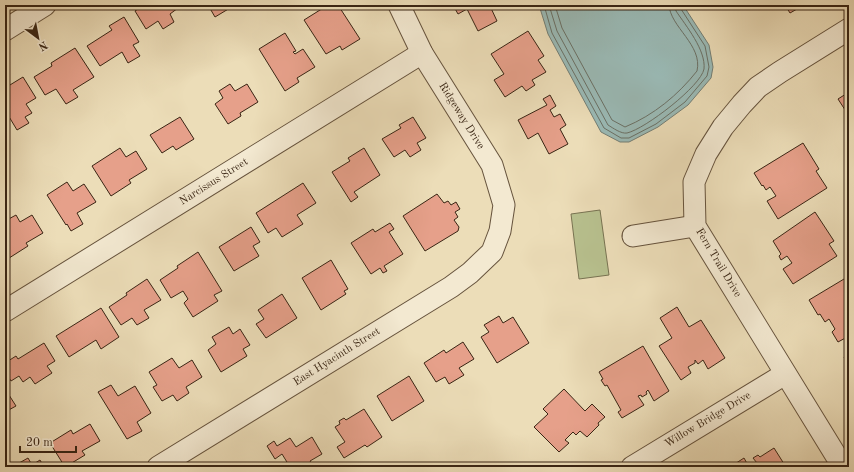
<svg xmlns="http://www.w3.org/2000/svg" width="854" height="472" font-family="'Old Standard TT',serif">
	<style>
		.green { fill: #b8c18f; stroke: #787352 }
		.water { fill: #9abab6; stroke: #737e75 }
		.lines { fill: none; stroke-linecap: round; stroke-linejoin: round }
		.shore { stroke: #6a7065; stroke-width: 1 }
		.building { fill: #e6a08a; stroke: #392514 }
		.minor-casing { stroke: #66533d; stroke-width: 23 }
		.minor { stroke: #f3e9d1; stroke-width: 21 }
		.labels { text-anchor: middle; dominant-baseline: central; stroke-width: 3; stroke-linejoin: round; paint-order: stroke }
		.street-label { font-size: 11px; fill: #392514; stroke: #f3e9d1 }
	</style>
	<rect width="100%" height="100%" fill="#ecddb8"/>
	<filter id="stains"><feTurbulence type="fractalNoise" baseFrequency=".005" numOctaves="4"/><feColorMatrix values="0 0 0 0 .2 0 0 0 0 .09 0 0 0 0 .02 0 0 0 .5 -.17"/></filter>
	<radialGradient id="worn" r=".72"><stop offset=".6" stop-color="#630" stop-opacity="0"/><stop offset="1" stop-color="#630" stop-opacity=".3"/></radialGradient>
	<path class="green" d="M600 210 609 275 579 279 571 214Z"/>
	<path class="water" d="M539 5H683L709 45 713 67 711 78 688 105 658 127 629 142H620L601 132 548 34Z"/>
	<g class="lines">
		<g class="shore">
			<path d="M544 5 552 33 604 128 621 138H629L656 124 685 102 707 76 709 67 705 46 681 9 680 5"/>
			<path d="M549 5 557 31 608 125C613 128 621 134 627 133 645 129 701 86 704 69 706 50 686 26 676 11L675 5"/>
			<path d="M555 5 562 28 612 120 625 127C654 115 678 95 697 71 703 45 670 27 669 5"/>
		</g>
	</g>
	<g class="building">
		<path d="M144 5H182L170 14 174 22 163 29 158 21 146 29 135 11Z"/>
		<path d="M208 5H229L230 8 215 17Z"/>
		<path d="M328 5H338L360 39 342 50 340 46 326 54 304 20Z"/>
		<path d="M453 5H493L490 6 497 21 478 31 467 9 458 14Z"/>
		<path d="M785 5H804L790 13Z"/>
		<path d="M124 17 139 42 133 45 140 56 128 63 122 52 100 66 87 46 112 30 109 26Z"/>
		<path d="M528 31 544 56 538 60 546 72 532 80 535 85 526 91 522 86 505 97 494 80 504 74 491 54Z"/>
		<path d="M285 33 296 51 293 52 295 54 303 49 315 67 297 78 299 82 285 91 259 49Z"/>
		<path d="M75 48 94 77 73 90 78 97 66 104 56 89 45 95 34 77 52 66 51 63Z"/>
		<path d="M23 77 36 98 26 104 32 113 25 117 29 123 17 130 8 115 5 117V88Z"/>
		<path d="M230 84 235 91 247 84 258 102 240 113 241 116 228 124 215 104 223 98 219 91Z"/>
		<path d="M849 92V116L838 99Z"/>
		<path d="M550 95 556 106 550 110 554 117 560 114 566 125 560 129 568 144 549 154 538 133 528 139 518 120 547 105 543 99Z"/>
		<path d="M180 117 194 139 176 150 173 146 162 153 150 135Z"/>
		<path d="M413 117 426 138 417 143 421 150 410 157 405 150 394 157 382 139 401 128 399 125Z"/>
		<path d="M803 143 819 169 816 171 827 188 778 219 767 201 776 196 770 187 766 190 763 185 762 186 754 173Z"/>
		<path d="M120 148 126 157 136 151 147 169 129 180 131 183 111 196 92 166Z"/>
		<path d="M364 148 380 175 354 192 358 197 351 202 332 172 350 161 348 158Z"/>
		<path d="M67 182 73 191 84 184 96 202 77 213 83 224 71 231 67 224 66 225 47 195Z"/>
		<path d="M303 183 316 203 297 215 303 224 282 237 276 228 268 233 256 213Z"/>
		<path d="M437 194 444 203 448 201 451 205 456 202 460 209 455 212 458 217 454 220 459 227 458 231 425 251 403 216Z"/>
		<path d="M815 212 834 241 829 244 837 256 793 284 783 269 792 263 787 256 781 260 779 256 781 254 773 241Z"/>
		<path d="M16 215 20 222 32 215 43 233 26 243 28 246 6 260 5 258V231L9 229 5 221Z"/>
		<path d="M390 223 394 229 389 232 403 254 384 266 387 271 383 273 380 268 371 274 351 243 373 229 375 232Z"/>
		<path d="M251 227 260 242 253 246 259 256 234 271 219 247Z"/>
		<path d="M198 252 222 291 214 295 218 301 193 317 184 303 188 299 183 291 171 298 160 280 178 268 177 266Z"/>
		<path d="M331 260 348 289 344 291 346 294 321 310 302 278Z"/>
		<path d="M849 276V336L838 342 832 332 835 329 829 319 825 322 820 314 818 315 809 300Z"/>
		<path d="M147 279 161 300 144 310 149 318 137 325 132 318 121 325 109 307 127 295 126 293Z"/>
		<path d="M282 294 297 318 266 338 256 324 264 319 258 310Z"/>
		<path d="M677 307 689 327 701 320 725 358 708 369 703 360 698 364 695 360V363L688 367 691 373 681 380 659 346 672 338 660 318Z"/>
		<path d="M101 308 119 337 101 349 96 340 69 357 56 336Z"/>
		<path d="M499 316 503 323 513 317 529 343 497 363 481 337 489 332 484 325Z"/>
		<path d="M229 327 233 334 240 329 250 345 243 349 247 356 221 372 208 350 216 344 212 337Z"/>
		<path d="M463 342 474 359 459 368 464 375 449 384 445 377 436 382 424 363 444 350 446 353Z"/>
		<path d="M44 343 55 361 47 366 52 373 35 384 30 377 23 382 19 376 11 381 5 371V363L16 356 18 359Z"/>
		<path d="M643 346 669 391 654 401 648 390 646 392 647 394 642 397 641 395 638 396 644 405 622 418 618 412 621 410 607 385 605 386 601 380 603 379 599 372Z"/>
		<path d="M849 354V366L844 357Z"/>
		<path d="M172 358 179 368 192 360 202 377 186 387 189 393 177 401 173 395 162 401 153 387 157 385 149 372Z"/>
		<path d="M409 376 424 401 392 421 377 396Z"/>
		<path d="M111 385 118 396 135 386 151 413 137 422 142 431 127 439 98 392Z"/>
		<path d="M564 389 585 411 592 404 605 417 598 423 599 425 587 437 580 431 576 435 573 432 565 440 569 443 559 452 534 427 548 414 543 409Z"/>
		<path d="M9 395 16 406 5 412V397Z"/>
		<path d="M364 409 382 437 367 447 365 445 344 458 337 447 345 442 335 427 340 424 339 421 344 418 346 420Z"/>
		<path d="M90 424 100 441 82 451 85 455 65 467 50 443 71 430 73 434Z"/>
		<path d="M312 437 322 454 310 461 312 464 306 467H290L282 454 275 459 267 446 274 441 277 446 290 438 296 447Z"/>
		<path d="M774 448 786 467H751L757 463 753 458 758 455 760 457Z"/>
		<path d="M28 458 32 465 40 460 44 467H12Z"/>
		<path d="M744 458 749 467H730Z"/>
	</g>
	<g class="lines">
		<g class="minor-casing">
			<g id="minor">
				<path d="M5 30 45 5"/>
				<path d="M633 236 695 226"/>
				<path d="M5 311 422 53"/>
				<path d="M158 467 451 287 470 273 492 252 500 231 504 205 492 165 422 53 399 5"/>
				<path d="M632 467 785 374"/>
				<path d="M843 467 695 226 694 182 706 154 723 127 742 104 758 87 780 72 849 29"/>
			</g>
		</g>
		<use href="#minor" class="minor"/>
	</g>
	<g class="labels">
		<g class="street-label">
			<text transform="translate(461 116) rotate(58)">Ridgeway Drive</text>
			<text transform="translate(214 182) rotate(-32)">Narcissus Street</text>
			<text transform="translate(718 263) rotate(59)">Fern Trail Drive</text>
			<text transform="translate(337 357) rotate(-32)">East Hyacinth Street</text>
			<text transform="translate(708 420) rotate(-31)">Willow Bridge Drive</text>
		</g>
	</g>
	<rect width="854" height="472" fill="none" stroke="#ecddb8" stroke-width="20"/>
	<rect x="6" y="6" width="842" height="460" fill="none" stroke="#392514" stroke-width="2"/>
	<rect x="10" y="10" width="834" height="452" fill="none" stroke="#392514"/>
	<g transform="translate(38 38) rotate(148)" stroke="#f3e9d1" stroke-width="3" paint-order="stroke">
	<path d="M0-3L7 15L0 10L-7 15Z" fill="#392514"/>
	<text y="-6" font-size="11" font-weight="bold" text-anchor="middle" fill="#392514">N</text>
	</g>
	<path d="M20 446v6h56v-6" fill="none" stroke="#392514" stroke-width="2"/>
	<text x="26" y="446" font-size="12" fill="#392514" stroke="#f3e9d1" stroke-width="3" paint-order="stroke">20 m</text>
	<rect width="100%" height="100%" filter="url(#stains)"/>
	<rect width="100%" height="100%" fill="url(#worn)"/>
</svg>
